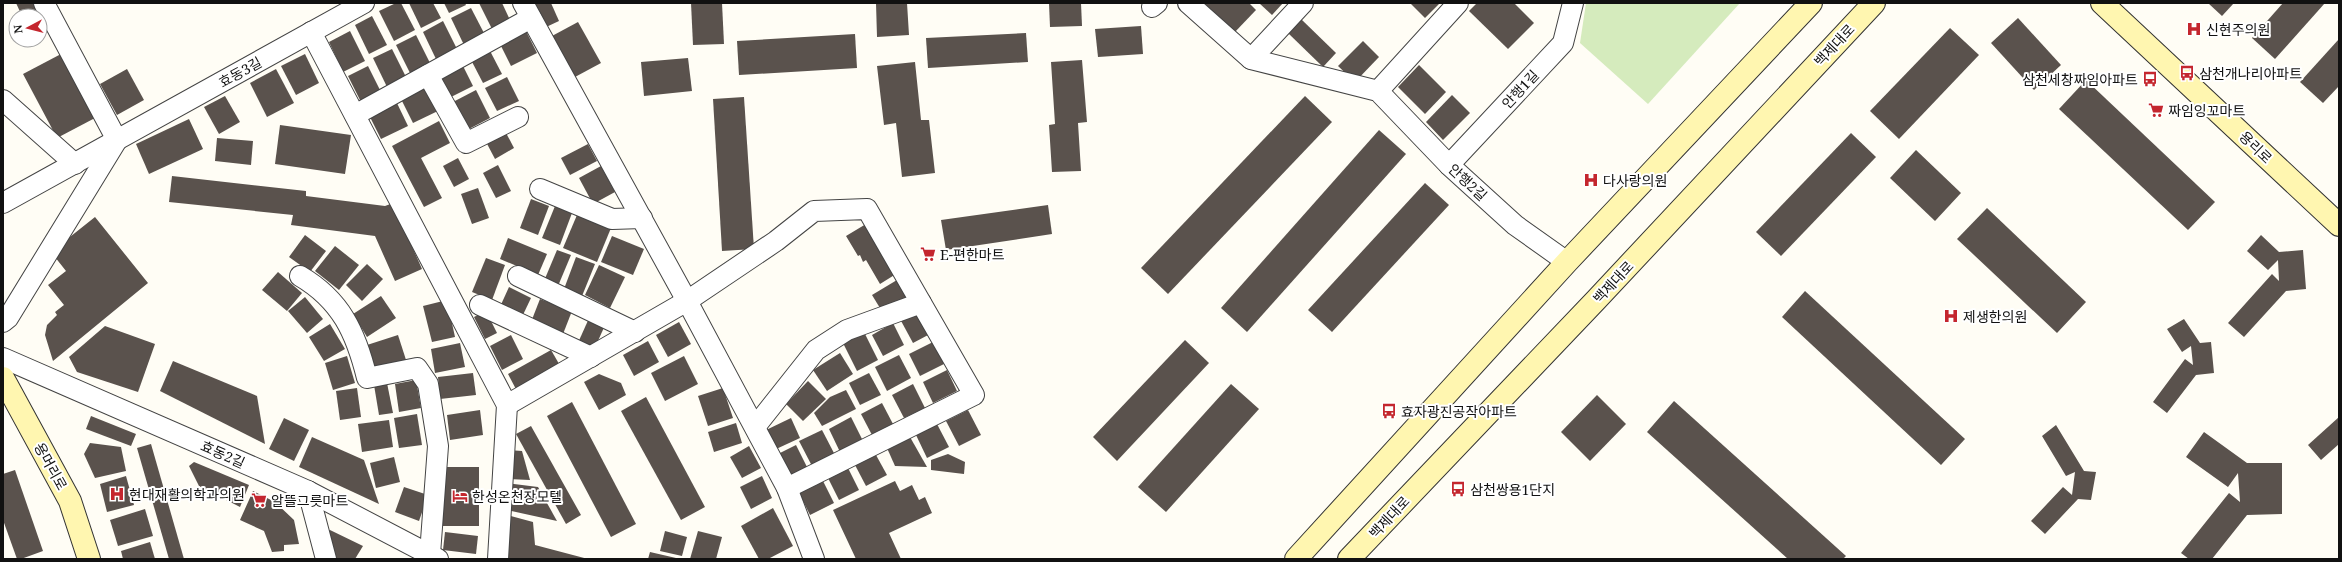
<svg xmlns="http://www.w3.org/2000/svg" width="2342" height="562" font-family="'Noto Serif','Noto Sans KR',serif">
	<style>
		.green { fill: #d5ebbd }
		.building { fill: #5a524d }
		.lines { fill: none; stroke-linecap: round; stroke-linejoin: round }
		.street-casing { stroke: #444; stroke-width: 22 }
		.secondary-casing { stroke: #333; stroke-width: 24 }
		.street { stroke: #fff; stroke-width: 20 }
		.secondary { stroke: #fff6b0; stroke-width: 22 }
		.labels { text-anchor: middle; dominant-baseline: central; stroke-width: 4; stroke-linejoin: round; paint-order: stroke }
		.poi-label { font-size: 14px; fill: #111; stroke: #fff; text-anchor: start }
		.street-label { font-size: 14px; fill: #111; stroke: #fff }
	</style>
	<rect width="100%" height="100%" fill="#fffdf5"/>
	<path class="green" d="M1586 3H1740L1648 104 1580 43Z"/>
	<g class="building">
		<path d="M16 3H33L40 16H22Z"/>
		<path d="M396 3H401L415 30 394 41 379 11Z"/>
		<path d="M409 3H433L441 18 421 28Z"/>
		<path d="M444 3H465L466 5 449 13Z"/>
		<path d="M479 3H502L510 20 492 29Z"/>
		<path d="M532 3H551L559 21 544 28Z"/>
		<path d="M691 3H722L724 44 693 45Z"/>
		<path d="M876 3H907L909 35 877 37Z"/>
		<path d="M1049 3H1081L1082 26 1050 27Z"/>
		<path d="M1204 3H1249L1256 10 1234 33Z"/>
		<path d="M1259 3H1283L1272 15Z"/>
		<path d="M1410 3H1440L1425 18Z"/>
		<path d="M1477 3H1514L1534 23 1508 49 1469 11Z"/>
		<path d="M2208 3H2234L2222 16Z"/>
		<path d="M2283 3H2325L2275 59 2252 38Z"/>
		<path d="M471 8 485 35 464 45 451 18Z"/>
		<path d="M372 16 387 45 369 54 355 25Z"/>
		<path d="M2018 18 2061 65 2034 90 1991 43Z"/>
		<path d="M1301 19 1336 53 1323 67 1288 33Z"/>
		<path d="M443 21 457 49 436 59 423 32Z"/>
		<path d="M578 22 601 63 575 77 552 36Z"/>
		<path d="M1141 26 1143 54 1098 57 1095 29Z"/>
		<path d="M1950 28 1979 55 1899 139 1870 111Z"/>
		<path d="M525 29 537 53 511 66 499 42Z"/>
		<path d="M350 31 365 61 343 72 329 42Z"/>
		<path d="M1026 33 1028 62 928 68 926 38Z"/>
		<path d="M855 34 857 68 739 75 737 41Z"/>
		<path d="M416 35 431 65 411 75 396 45Z"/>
		<path d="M2339 39V86L2323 103 2300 82Z"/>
		<path d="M1363 41 1379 57 1355 82 1338 66Z"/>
		<path d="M392 49 407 79 388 89 373 58Z"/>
		<path d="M489 49 502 74 483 83 470 58Z"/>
		<path d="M61 54 95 118 57 138 23 74Z"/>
		<path d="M305 54 319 83 296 95 281 66Z"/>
		<path d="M688 58 692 91 644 96 641 62Z"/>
		<path d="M1082 60 1087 122 1078 123 1081 171 1052 172 1049 125 1055 124 1051 62Z"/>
		<path d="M461 62 473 86 451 97 439 73Z"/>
		<path d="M915 62 921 120H929L935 173 902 177 896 123 884 125 877 66Z"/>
		<path d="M1419 65 1446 92 1425 114 1398 87Z"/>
		<path d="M368 66 381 92 361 102 348 76Z"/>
		<path d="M127 69 144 100 117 115 100 84Z"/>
		<path d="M276 69 294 103 267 117 250 83Z"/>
		<path d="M507 77 519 101 497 111 485 88Z"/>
		<path d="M2086 80 2215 202 2188 230 2059 109Z"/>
		<path d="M426 84 440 110 413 123 400 97Z"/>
		<path d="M476 90 490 118 467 130 453 102Z"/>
		<path d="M1452 95 1470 113 1443 140 1426 122Z"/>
		<path d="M225 96 240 122 219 134 204 107Z"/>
		<path d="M1305 96 1332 122 1168 294 1141 268Z"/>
		<path d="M744 97 754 249 722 251 713 99Z"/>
		<path d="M395 99 408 126 381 139 368 113Z"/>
		<path d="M189 119 203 149 149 174 136 144Z"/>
		<path d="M439 121 450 143 421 158 442 198 424 207 392 146Z"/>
		<path d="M280 125 351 135 345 174 275 164Z"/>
		<path d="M504 129 514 148 495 159 485 140Z"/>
		<path d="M1379 130 1406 154 1247 332 1221 308Z"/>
		<path d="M1851 133 1876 157 1781 256 1756 232Z"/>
		<path d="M217 138 253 141 251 165 215 161Z"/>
		<path d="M588 144 597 161 570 175 561 158Z"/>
		<path d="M1916 150 1961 193 1935 221 1890 178Z"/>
		<path d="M458 158 469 179 454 187 443 166Z"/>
		<path d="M498 165 511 191 496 198 483 173Z"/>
		<path d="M601 166 615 192 593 204 579 178Z"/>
		<path d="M172 176 306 191V196L385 206 393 203 422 269 395 281 375 236 291 225 293 215 169 202Z"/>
		<path d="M1425 183 1449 205 1332 332 1308 310Z"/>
		<path d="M478 188 489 218 472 224 461 194Z"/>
		<path d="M531 199 549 206 538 235 520 228Z"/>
		<path d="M1048 205 1052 234 946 250 941 220Z"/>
		<path d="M555 206 572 213 560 245 542 238Z"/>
		<path d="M1987 208 2086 302 2057 333 1957 239Z"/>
		<path d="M577 215 611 228 597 262 563 248Z"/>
		<path d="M95 217 148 283 53 361 45 335 47 325 57 315 55 312 64 305 48 285 66 271 51 252Z"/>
		<path d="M866 224 896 274 880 284 866 260 863 262 860 255 858 256 846 236Z"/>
		<path d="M305 235 326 251 310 272 289 257Z"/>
		<path d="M2261 235 2279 252 2303 250 2306 289 2286 291 2244 337 2228 323 2272 274 2279 281 2278 260 2268 270 2247 251Z"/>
		<path d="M612 236 644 249 633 275 601 262Z"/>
		<path d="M508 238 547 254 538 275 500 259Z"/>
		<path d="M335 246 359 265 339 290 315 271Z"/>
		<path d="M557 250 571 255 558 286 544 281Z"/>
		<path d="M576 257 595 264 582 296 564 289Z"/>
		<path d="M486 258 505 265 492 300 472 292Z"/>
		<path d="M367 264 383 279 362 301 346 285Z"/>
		<path d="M599 265 625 277 610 308 585 295Z"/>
		<path d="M278 272 302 293 287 311 262 290Z"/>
		<path d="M897 280 908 298 883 313 872 295Z"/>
		<path d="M509 287 531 298 521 319 499 309Z"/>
		<path d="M1805 291 1965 439 1941 465 1782 317Z"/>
		<path d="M381 296 396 318 367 337 353 314Z"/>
		<path d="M305 297 323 319 307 333 288 311Z"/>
		<path d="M540 299 572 311 563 334 531 322Z"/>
		<path d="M447 300 455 337 432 342 423 306Z"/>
		<path d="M917 310 930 334 913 343 900 319Z"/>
		<path d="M486 311 497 333 485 339 474 317Z"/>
		<path d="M590 316 606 323 593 352 577 345Z"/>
		<path d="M2184 319 2200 343 2211 342 2214 373 2196 375 2167 413 2153 402 2185 359 2193 365 2191 346 2182 352 2167 329Z"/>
		<path d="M679 322 691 344 668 357 656 335Z"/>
		<path d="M893 323 904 345 883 356 872 335Z"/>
		<path d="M330 324 345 349 324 361 309 337Z"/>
		<path d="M105 326 155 344 138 392 77 372 69 357Z"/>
		<path d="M862 328 878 360 857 371 841 339Z"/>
		<path d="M398 335 407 363 376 373 367 345Z"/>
		<path d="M511 335 523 359 502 370 490 346Z"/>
		<path d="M1185 340 1209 363 1117 461 1093 437Z"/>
		<path d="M648 341 659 362 634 376 623 355Z"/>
		<path d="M933 342 944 364 920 376 909 354Z"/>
		<path d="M460 343 465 367 435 373 431 349Z"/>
		<path d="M551 350 562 369 518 393 508 374Z"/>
		<path d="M840 353 853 374 827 391 813 370Z"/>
		<path d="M899 355 911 378 887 391 875 367Z"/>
		<path d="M347 356 355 383 333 390 325 363Z"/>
		<path d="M684 356 698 384 665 401 651 373Z"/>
		<path d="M173 361 257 396 265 444 160 391Z"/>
		<path d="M947 370 957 391 933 403 923 382Z"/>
		<path d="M473 373 476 395 440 399 438 377Z"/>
		<path d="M869 373 881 395 860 405 849 383Z"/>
		<path d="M599 374 621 383 626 395 599 410 584 382Z"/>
		<path d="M416 380 421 408 399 412 395 384Z"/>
		<path d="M808 381 826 399 803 421 786 404Z"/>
		<path d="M387 383 393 413 379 415 374 385Z"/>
		<path d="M913 384 925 408 904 418 892 395Z"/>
		<path d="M1231 384 1259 409 1166 512 1138 487Z"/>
		<path d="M357 388 361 417 340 420 336 391Z"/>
		<path d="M723 388 733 418 708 426 698 396Z"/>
		<path d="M846 390 856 409 822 426 814 413 830 397Z"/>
		<path d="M1597 395 1626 424 1590 461 1561 432Z"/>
		<path d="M646 397 705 507 681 520 621 411Z"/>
		<path d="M1674 401 1846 556 1843 559H1788L1647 432Z"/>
		<path d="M572 402 636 524 611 537 547 416Z"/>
		<path d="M882 403 893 424 872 435 861 414Z"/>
		<path d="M480 410 483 435 450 440 447 415Z"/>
		<path d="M968 410 981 435 959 446 946 421Z"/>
		<path d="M417 414 422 445 399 448 394 418Z"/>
		<path d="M91 416 136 434 131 446 86 429Z"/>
		<path d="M851 417 863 441 840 452 829 429Z"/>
		<path d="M2339 417V444L2321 460 2308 445Z"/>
		<path d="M284 418 309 430 294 461 269 449Z"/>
		<path d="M791 418 800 438 774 450 764 431Z"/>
		<path d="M389 420 393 447 362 452 358 424Z"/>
		<path d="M736 423 742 443 714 452 708 432Z"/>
		<path d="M937 424 949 447 927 458 916 435Z"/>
		<path d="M2056 425 2084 471 2096 472 2091 500 2078 499 2045 534 2031 521 2063 487 2072 495 2075 472 2066 476 2042 436Z"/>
		<path d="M531 426 581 515 566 524 516 434Z"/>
		<path d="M822 430 835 455 812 466 799 441Z"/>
		<path d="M2204 432 2247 463H2282V514L2247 515 2212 559H2189L2181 553 2229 493 2240 502 2238 473 2228 487 2186 457Z"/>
		<path d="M312 437 364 460 379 504 299 467Z"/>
		<path d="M910 437 927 467 895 466 887 448Z"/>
		<path d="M90 443 121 447 126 471 95 478 84 454Z"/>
		<path d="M151 444 184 559H169L137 448Z"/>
		<path d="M796 445 809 471 789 481 776 455Z"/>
		<path d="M749 446 761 468 742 478 730 457Z"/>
		<path d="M508 450 522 451 530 480 507 479Z"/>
		<path d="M948 454 965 462 964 474 931 470V460Z"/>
		<path d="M876 455 887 475 866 486 855 465Z"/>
		<path d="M394 457 400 482 376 488 370 463Z"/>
		<path d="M194 462 249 485 240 507 199 486 189 466Z"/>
		<path d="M847 466 859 490 839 500 827 476Z"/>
		<rect x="442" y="467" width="37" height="59"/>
		<path d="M15 470 43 551 21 559H17L3 520V474Z"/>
		<path d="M126 476 134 505 107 512 100 484Z"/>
		<path d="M762 476 772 498 751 509 740 487Z"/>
		<path d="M822 479 834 503 810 515 798 491Z"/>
		<path d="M895 481 900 491 912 485 919 500 925 497 932 513 889 533 901 559H856L833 510Z"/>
		<path d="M507 483 538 487 557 521 507 510Z"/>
		<path d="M404 487 428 495 419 521 395 512Z"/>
		<path d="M253 491 275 502 294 520 299 544 284 545V551L272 552 264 531 240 520Z"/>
		<path d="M773 508 793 546 768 559H759L741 526Z"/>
		<path d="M145 509 153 536 118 546 110 520Z"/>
		<path d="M507 515 533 522 535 545 588 559H506Z"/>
		<path d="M330 530 363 546 355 559H330L323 535Z"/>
		<path d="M665 531 687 537 682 556 660 551Z"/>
		<path d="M698 531 722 537 716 559H690Z"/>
		<path d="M445 532 478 536 476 554 443 550Z"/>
		<path d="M150 542 155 559H123L121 551Z"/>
		<path d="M650 552 676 558V559H648Z"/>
	</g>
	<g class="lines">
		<g class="street-casing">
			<g id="street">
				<path d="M523 3 687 301 776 241 814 211 867 209 974 395 787 488"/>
				<path d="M1188 3 1251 59 1378 91 1449 165 1515 225 1567 262"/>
				<path d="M1152 7 1157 3"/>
				<path d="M311 32 507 405 498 559"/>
				<path d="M1251 59 1303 3"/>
				<path d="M428 75 466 143 518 117"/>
				<path d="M1378 91 1458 3"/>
				<path d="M3 100 75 164"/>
				<path d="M355 115 531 18"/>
				<path d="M1449 165 1563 43 1573 3"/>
				<path d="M540 189 612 219 642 218"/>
				<path d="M3 203 364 3"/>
				<path d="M300 276C341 300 356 333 367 378L417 368 428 384 438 446 430 554"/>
				<path d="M518 276 635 332"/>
				<path d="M480 305 591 357"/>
				<path d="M3 322 8 318 117 140 44 3"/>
				<path d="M3 358 308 491 438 559"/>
				<path d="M507 405 687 301 787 488 814 559"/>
				<path d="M755 427 816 350 847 330 921 303"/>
				<path d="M308 491 326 559"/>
			</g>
		</g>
		<g class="secondary-casing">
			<g id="secondary">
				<path d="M2102 3 2339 225"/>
				<path d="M3 378 70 501 89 559"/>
				<path d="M1296 559 1567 262 1811 3"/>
				<path d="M1349 559 1597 299 1874 3"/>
			</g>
		</g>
		<use href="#street" class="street"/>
		<use href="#secondary" class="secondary"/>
	</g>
	<defs>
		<g id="hospital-bare" transform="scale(1.2)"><path d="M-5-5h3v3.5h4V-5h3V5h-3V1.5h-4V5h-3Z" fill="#c4262e" stroke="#fff" stroke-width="2.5" paint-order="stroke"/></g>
		<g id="bus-bare" transform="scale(1.2)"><path d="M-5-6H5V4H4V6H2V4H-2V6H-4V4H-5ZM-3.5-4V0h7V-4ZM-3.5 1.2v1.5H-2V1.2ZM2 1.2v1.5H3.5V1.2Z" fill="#c4262e" stroke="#fff" stroke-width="2.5" paint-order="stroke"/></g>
		<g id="supermarket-bare" transform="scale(1.2)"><path d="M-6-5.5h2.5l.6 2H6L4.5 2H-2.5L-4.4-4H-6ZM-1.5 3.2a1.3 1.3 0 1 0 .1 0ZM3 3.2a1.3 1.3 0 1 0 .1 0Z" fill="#c4262e" stroke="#fff" stroke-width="2.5" paint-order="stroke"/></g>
		<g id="hotel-bare" transform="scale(1.2)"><path d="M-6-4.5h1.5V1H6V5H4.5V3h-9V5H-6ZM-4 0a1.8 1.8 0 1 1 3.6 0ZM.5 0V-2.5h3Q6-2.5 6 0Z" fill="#c4262e" stroke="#fff" stroke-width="2.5" paint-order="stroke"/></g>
	</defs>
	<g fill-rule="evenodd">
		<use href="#hospital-bare" x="2194" y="29"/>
		<use href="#bus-bare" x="2187" y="73"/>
		<use href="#bus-bare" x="2150" y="79"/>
		<use href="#supermarket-bare" x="2156" y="110"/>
		<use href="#hospital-bare" x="1591" y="180"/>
		<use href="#supermarket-bare" x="928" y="254"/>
		<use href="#hospital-bare" x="1951" y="316"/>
		<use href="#bus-bare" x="1389" y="411"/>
		<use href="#bus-bare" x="1458" y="489"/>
		<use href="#hospital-bare" x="117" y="494"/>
		<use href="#hotel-bare" x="460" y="496"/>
		<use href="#supermarket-bare" x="259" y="500"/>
	</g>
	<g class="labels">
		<g class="poi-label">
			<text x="2206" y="29">신현주의원</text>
			<text x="2199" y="73">삼천개나리아파트</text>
			<text x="2138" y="79" text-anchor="end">삼천세창짜임아파트</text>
			<text x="2168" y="110">짜임잉꼬마트</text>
			<text x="1603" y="180">다사랑의원</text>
			<text x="940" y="254">E-편한마트</text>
			<text x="1963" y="316">제생한의원</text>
			<text x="1401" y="411">효자광진공작아파트</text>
			<text x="1470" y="489">삼천쌍용1단지</text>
			<text x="129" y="494">현대재활의학과의원</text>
			<text x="472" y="496">한성온천장모텔</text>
			<text x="271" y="500">알뜰그릇마트</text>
		</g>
		<g class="street-label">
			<text transform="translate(1834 45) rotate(-47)">백제대로</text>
			<text transform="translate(240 72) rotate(-29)">효동3길</text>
			<text transform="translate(1520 89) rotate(-47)">안행1길</text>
			<text transform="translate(2256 147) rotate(44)">용리로</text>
			<text transform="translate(1468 182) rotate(43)">안행2길</text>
			<text transform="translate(1613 282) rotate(-47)">백제대로</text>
			<text transform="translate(223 454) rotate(24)">효동2길</text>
			<text transform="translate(51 466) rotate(61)">용머리로</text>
			<text transform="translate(1389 517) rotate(-47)">백제대로</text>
		</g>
	</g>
	<rect width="2342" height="562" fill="none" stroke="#111111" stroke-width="8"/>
	<g transform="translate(28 28) rotate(263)"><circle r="19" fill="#ffffff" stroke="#a0a0a0"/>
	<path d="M0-3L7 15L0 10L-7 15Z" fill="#c4262e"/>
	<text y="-6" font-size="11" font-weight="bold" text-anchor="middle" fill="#111111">N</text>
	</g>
</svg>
